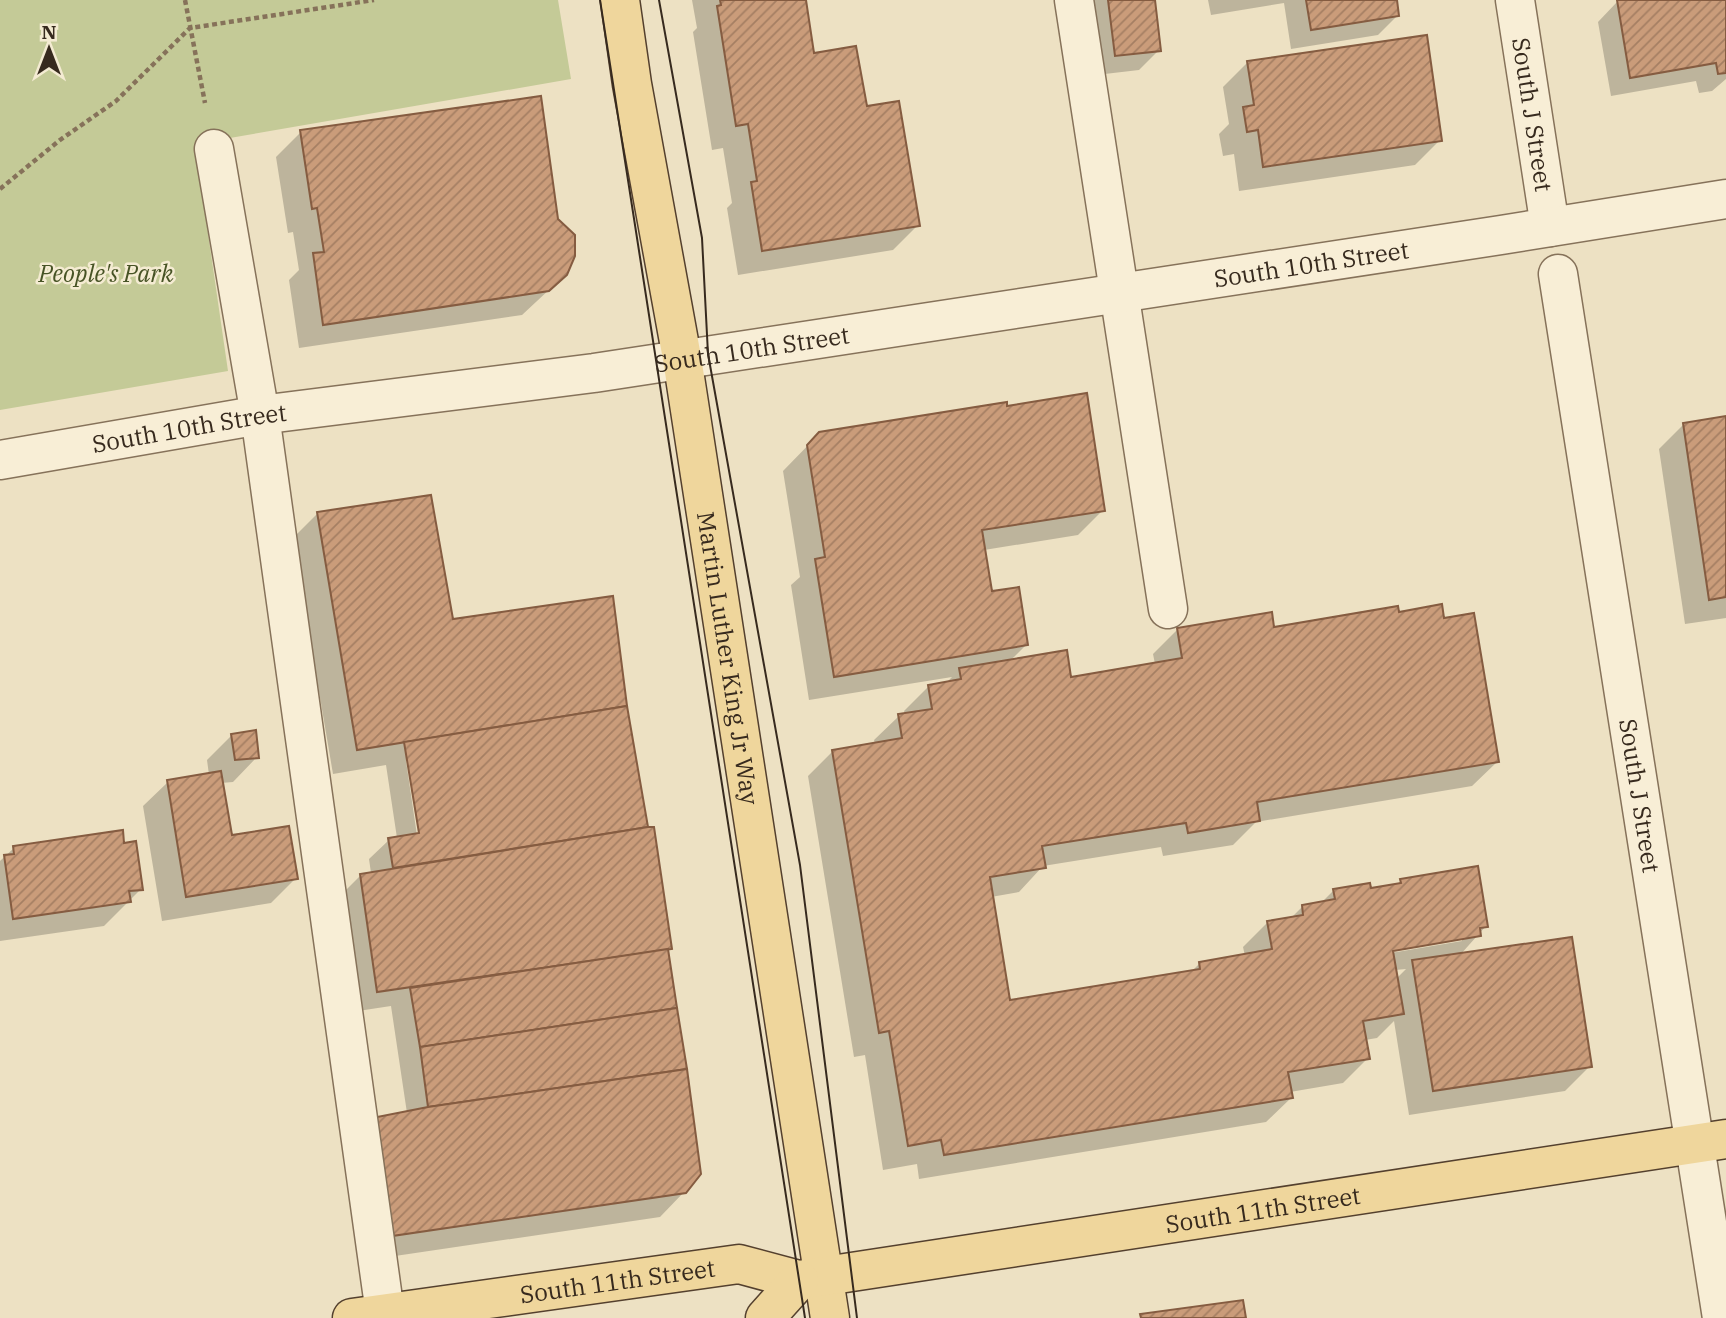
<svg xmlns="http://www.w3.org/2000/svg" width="1726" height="1318" font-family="'IBM Plex Serif',serif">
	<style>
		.park { fill: #c4ca97 }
		.shadow { fill: #0003; fill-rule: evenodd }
		.building { fill: url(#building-hatch); stroke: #855c41; stroke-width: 2 }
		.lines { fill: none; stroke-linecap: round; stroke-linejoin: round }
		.minor-casing { stroke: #86725a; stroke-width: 41 }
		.major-casing { stroke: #54402e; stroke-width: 41 }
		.path { stroke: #86725a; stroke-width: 4.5; stroke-dasharray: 5 3.5; stroke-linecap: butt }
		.minor { stroke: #f8eed6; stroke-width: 38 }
		.major { stroke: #efd69c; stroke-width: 38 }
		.tram { stroke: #372a1e; stroke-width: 2 }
		.labels { text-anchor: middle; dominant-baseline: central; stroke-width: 5; stroke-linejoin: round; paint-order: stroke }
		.street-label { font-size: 24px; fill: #372a1e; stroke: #f4ebd2 }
		.park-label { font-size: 24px; font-style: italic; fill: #475325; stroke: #f4ebd2 }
	</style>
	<defs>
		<pattern id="building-hatch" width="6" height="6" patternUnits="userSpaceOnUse" patternTransform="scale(1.75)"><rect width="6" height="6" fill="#ca9c7a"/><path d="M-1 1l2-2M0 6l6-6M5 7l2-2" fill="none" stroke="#a57f63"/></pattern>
	</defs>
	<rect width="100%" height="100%" fill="#ede1c3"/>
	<path class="park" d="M0 0H558L571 79 195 144 228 371 0 410Z"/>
	<g class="shadow">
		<path d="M692 0H805L813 55 865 108 918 225 893 250 738 275 727 208 732 203 723 148 712 150 693 32 697 28Z"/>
		<path d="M1086 0H1153L1159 50 1139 70 1096 75Z"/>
		<path d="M1208 0H1395L1397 16 1378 35 1291 49 1284 3 1211 15Z"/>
		<path d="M1628 0H1726V79L1712 91 1699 93 1696 81 1611 96 1598 22 1617 2Z"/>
		<path d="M1248 62 1440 140 1415 165 1239 191 1234 154 1223 156 1219 134 1229 124 1223 87Z"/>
		<path d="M301 132 566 274 522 315 299 348 289 280 299 270 293 232 288 233 276 157Z"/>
		<path d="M1006 408 1103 510 1078 535 984 550 991 593 1026 645 1010 661 1070 679 1155 664 1153 654 1178 629H1273L1397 614 1443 620 1497 762 1472 786 1256 822 1233 845 1163 856 1161 847 1043 866 1019 892 991 897 1008 1002 1191 972 1200 963 1245 956 1243 947 1268 922 1290 919 1303 906 1321 903 1334 890H1370L1395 886 1401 881 1486 926 1460 955 1590 1066 1565 1091 1409 1115 1394 1021 1377 1038 1365 1040 1368 1058 1343 1083 1290 1092 1291 1098 1266 1122 919 1179 917 1164 883 1170 865 1055 854 1057 808 776 833 751 875 744 874 740 899 716 905 715 904 711 929 686 946 683 952 677 809 700 791 585 800 577 783 471 820 433ZM1462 938V941L1385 954 1384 951ZM1406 969 1396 979 1395 970Z"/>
		<path d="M1726 418V618L1685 624 1659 449 1684 424Z"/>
		<path d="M318 513 451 621 626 706 646 829 670 949 666 952 685 1191 660 1217 368 1260 407 1113 391 1006 358 1011 341 895 361 875 371 873 369 859 389 840 397 838 386 765 333 774 293 538ZM406 761H409L422 841 418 842Z"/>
		<path d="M232 735 257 757 233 782 221 783 230 837 296 878 271 903 162 921 143 806 168 782 209 775 207 760Z"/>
		<path d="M123 845 141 889 104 926 0 941V861L14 848Z"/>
	</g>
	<g class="building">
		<path d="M720 0H806L814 53 856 46 867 106 899 101 920 226 762 251 751 182 757 181 748 124 736 126 717 6 721 5Z"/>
		<path d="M1108 0H1155L1161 51 1115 56Z"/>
		<path d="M1306 0H1397L1399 16 1311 30Z"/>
		<path d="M1617 0H1726V73L1718 74 1716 63 1630 78Z"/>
		<path d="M1427 35 1442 141 1263 167 1258 130 1247 132 1243 107 1254 105 1247 61Z"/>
		<path d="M541 96 558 219 575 235V256L567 275 549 291 323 325 313 253 324 252 317 208 312 209 300 130Z"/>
		<path d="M1087 393 1105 511 982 530 992 591 1019 587 1028 645 834 677 815 559 825 557 807 445 819 432 1007 402V406Z"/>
		<path d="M1726 416V597L1709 600 1683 423Z"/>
		<path d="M431 495 453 619 613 596 627 706 357 750 317 512Z"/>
		<path d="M1442 604 1444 618 1474 613 1499 762 1257 802 1260 821 1188 833 1186 823 1042 846 1046 868 990 877 1010 1000 1200 969 1199 962 1272 949 1267 921 1303 915 1302 905 1335 899 1333 889 1370 883 1371 888 1401 883 1400 879 1478 866 1488 927 1480 928 1481 936 1393 951 1404 1014 1363 1021 1370 1059 1288 1072 1293 1098 944 1155 941 1140 908 1146 889 1031 879 1033 832 750 902 738 898 714 932 709 928 685 961 679 959 668 1067 650 1071 677 1182 658 1177 628 1272 612 1274 627 1398 606 1399 612Z"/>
		<path d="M627 706 648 827 393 868 388 838 419 833 404 742Z"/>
		<path d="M256 730 259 758 235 760 231 734Z"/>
		<path d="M221 771 232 835 289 826 298 879 186 897 167 780Z"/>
		<path d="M648 827H654L672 949 377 992 360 874Z"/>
		<path d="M123 830 124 843 136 841 143 890 129 891 131 902 13 919 4 855 14 854 13 846Z"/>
		<path d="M1572 937 1592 1067 1433 1091 1412 960Z"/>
		<path d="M668 949 677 1008 420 1047 410 988Z"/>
		<path d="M677 1008 687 1069 428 1107 420 1047Z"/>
		<path d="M687 1069 701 1174 686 1193 392 1236 372 1118 428 1107Z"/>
		<path d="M1243 1300 1246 1318H1141L1140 1314Z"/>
	</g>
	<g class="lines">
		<g class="minor-casing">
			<g id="minor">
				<path d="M1074 0 1168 609"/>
				<path id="s1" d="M1515 0 1550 227"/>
				<path d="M214 149 260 415 385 1313"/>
				<path id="s2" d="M1558 274 1722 1318"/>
				<path id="s3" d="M0 460 260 415 594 373 1501 235 1726 199"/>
			</g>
		</g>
		<g class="major-casing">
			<g id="major">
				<path id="s4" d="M620 0 632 84 682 358 830 1318"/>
				<path id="s5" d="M352 1318 739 1264 799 1280 1726 1139"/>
				<path d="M765 1318 799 1280"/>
			</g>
		</g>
		<g class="path">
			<path d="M185 0 205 103"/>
			<path d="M0 189 60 140 116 101 190 28 374 0"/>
		</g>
		<use href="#minor" class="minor"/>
		<use href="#major" class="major"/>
		<g class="tram">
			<path d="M600 0 805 1318"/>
			<path d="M659 0 702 238 708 354 800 865 857 1318"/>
		</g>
	</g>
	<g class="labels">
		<g class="street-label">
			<text stroke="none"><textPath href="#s1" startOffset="116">South J Street</textPath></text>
			<text stroke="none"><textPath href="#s3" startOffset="1326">South 10th Street</textPath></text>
			<text stroke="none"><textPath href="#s3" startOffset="760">South 10th Street</textPath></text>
			<text stroke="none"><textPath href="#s3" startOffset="192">South 10th Street</textPath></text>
			<text stroke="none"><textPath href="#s4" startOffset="667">Martin Luther King Jr Way</textPath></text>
			<text stroke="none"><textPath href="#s2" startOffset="528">South J Street</textPath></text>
			<text stroke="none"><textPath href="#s5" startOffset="922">South 11th Street</textPath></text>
			<text stroke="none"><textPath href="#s5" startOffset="268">South 11th Street</textPath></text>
		</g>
		<g class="park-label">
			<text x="106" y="273">People's Park</text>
		</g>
	</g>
	<g transform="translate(49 49)" stroke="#f4ebd2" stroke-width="5" paint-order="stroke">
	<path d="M0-5L12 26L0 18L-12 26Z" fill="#372a1e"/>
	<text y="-10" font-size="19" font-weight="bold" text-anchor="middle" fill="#372a1e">N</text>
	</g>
</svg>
